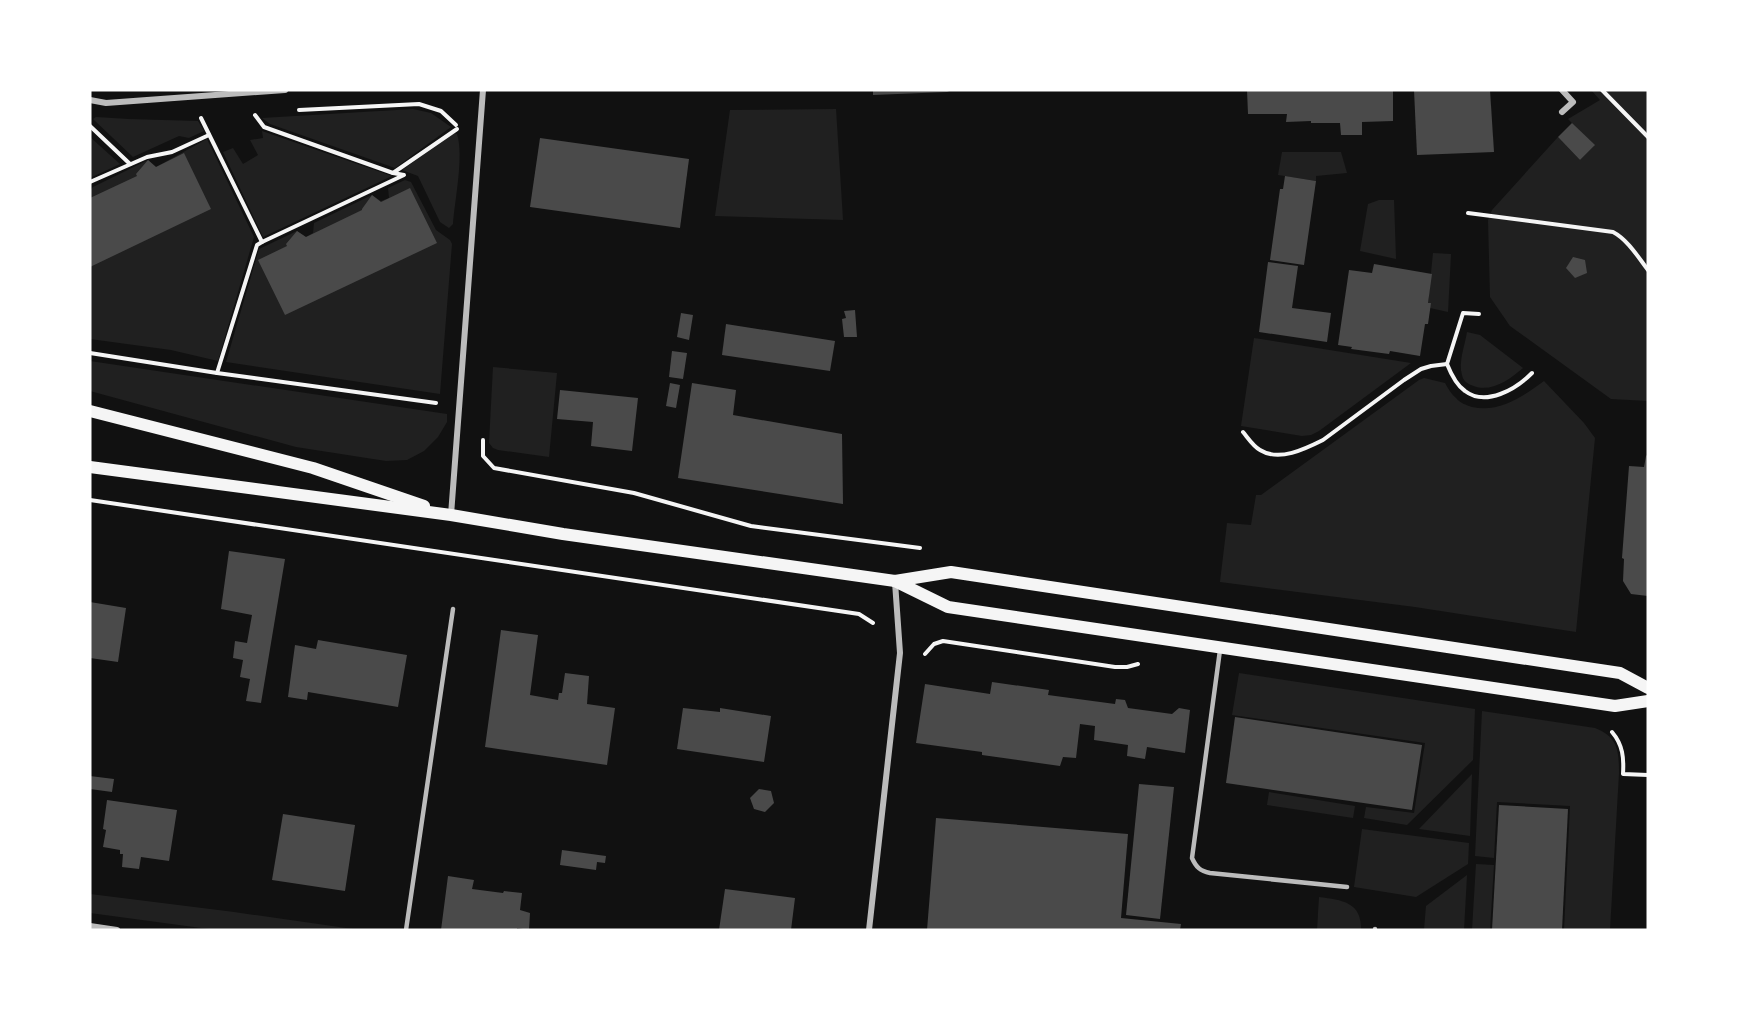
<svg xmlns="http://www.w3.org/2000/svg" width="1738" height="1020" font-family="'Open Sans',sans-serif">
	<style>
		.green { fill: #202020 }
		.building { fill: #4a4a4a }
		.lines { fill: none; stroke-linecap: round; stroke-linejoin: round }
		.path { stroke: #f5f5f5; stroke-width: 4 }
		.service { stroke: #bcbcbc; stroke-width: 4.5 }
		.minor { stroke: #bcbcbc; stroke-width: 6 }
		.secondary { stroke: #f5f5f5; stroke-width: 12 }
	</style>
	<rect width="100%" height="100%" fill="#111"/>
	<g class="green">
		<path d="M1591 90H1648V401L1611 399 1510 326 1490 297 1488 220 1492 210 1558 137 1580 160 1594 146 1568 119 1600 100Z"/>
		<path d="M413 109 431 113 451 127 395 168 270 124 262 118Z"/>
		<path d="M836 109 843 220 715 216 730 110Z"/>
		<path d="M96 117 128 119 198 121 204 131 189 138 179 136 133 157 93 119Z"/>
		<path d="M262 131 392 176 263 237 223 152 233 148 243 164 258 155 250 140 263 138Z"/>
		<path d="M454 133 457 134C464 156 455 199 453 224L449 228 440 222 418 176 402 170Z"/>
		<path d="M90 137 120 164 90 178Z"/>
		<path d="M207 139 254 237 218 361 171 350 90 339V190L93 187 148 160 156 167Z"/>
		<path d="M1282 152H1341L1347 173 1316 176V181L1278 175Z"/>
		<path d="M405 180 411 182 436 230 450 240 452 244 440 394 226 362 259 249 297 231 306 237 313 233 314 223 372 195 381 201 389 198 388 188Z"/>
		<path d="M1379 200H1394L1396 259 1360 251 1368 204Z"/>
		<path d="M1433 253 1451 254 1448 312 1430 308 1428 303Z"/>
		<path d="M1467 332 1480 335 1523 368C1509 380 1490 394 1471 385 1466 383 1463 380 1462 375 1458 362 1465 345 1467 332Z"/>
		<path d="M1254 338 1411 363 1319 431 1311 435 1302 436 1241 426Z"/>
		<path d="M90 361 447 414V422L438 437 424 451 407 460 386 461 296 447 90 391Z"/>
		<path d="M493 367 557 373 549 457 498 450 493 448 489 443Z"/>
		<path d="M1424 378 1445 383C1448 388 1451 394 1456 398 1460 403 1466 405 1472 407 1500 413 1523 396 1544 381L1584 423 1595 438 1576 632 1415 607 1220 582 1227 523 1251 525 1256 495H1261L1419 380Z"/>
		<path d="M1239 673 1475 709 1473 760 1407 825 1364 818 1366 807 1414 813 1425 743 1232 715Z"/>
		<path d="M1482 711 1595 728C1618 737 1619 751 1619 773L1610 930H1564L1570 806 1497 802 1494 858 1475 856Z"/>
		<path d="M1472 774 1470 836 1419 829Z"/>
		<path d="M1269 792 1355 806 1353 818 1267 805Z"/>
		<path d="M1362 829 1469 843 1468 864 1416 897 1354 887Z"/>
		<path d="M1476 864 1494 865 1490 930H1472Z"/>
		<path d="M1467 875 1464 930H1424L1426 906Z"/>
		<path d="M90 894 234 912 360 930H216L90 913Z"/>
		<path d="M1319 897C1342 900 1362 902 1361 930H1317Z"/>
	</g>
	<g class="building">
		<path d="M873 90H952L947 92 873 95Z"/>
		<path d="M1247 90H1393V121L1362 122V135H1341L1340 123H1311V121L1286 122 1287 114H1248Z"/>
		<path d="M1414 90H1490L1494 152 1417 155Z"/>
		<path d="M1572 123 1595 145 1580 160 1558 137Z"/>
		<path d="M540 138 689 159 680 228 530 207Z"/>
		<path d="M184 153 211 209 90 267V198L137 176 136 174 148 160 156 167Z"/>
		<path d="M1285 176 1316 181 1304 265 1270 260 1280 189H1283Z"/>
		<path d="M410 188 437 243 285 315 258 260 287 246 286 244 297 231 306 237 362 210V209L372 195 381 202Z"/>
		<path d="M1573 257 1585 260 1587 273 1575 278 1566 268Z"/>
		<path d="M1268 262 1298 266 1292 308 1331 313 1327 342 1259 332Z"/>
		<path d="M1374 264 1432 274 1428 303H1431L1428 324H1425L1420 356 1390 351 1389 354 1351 349 1352 347 1338 345 1349 270 1372 273Z"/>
		<path d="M855 310 857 337H844L842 319 846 318 844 311Z"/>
		<path d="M681 313 693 315 689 340 677 337Z"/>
		<path d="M726 324 835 341 830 371 722 355Z"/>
		<path d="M672 351 687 353 683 379 669 377Z"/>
		<path d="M670 383 680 385 676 408 666 406Z"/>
		<path d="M692 383 736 390 733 415 842 434 843 504 678 478Z"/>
		<path d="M560 390 638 398 632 451 591 446 593 422 557 419Z"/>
		<path d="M1648 454V596L1631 594 1623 581 1624 559 1622 558 1629 466 1644 467 1646 456Z"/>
		<path d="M229 551 285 559 261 703 246 701 250 679 240 677 243 660 233 658 235 641 247 643 252 615 221 609Z"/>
		<path d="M90 602 126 608 118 662 90 658Z"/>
		<path d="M501 630 538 635 530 695 558 700 559 693H562L565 673 589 676 587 704 615 708 607 765 485 747Z"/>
		<path d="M318 640 407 655 398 707 308 692 307 700 288 697 295 645 316 649Z"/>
		<path d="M992 682 1049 690 1048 695 1115 704 1116 699 1125 700 1128 708 1172 714 1179 708 1190 710 1185 753 1147 747 1145 759 1127 756 1128 745 1094 740 1095 726 1080 724 1076 758 1063 757 1060 766 982 755V752L916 743 925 684 990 694Z"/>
		<path d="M683 708 720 712V708L771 716 764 762 677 749Z"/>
		<path d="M1235 717 1422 745 1412 810 1226 783Z"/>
		<path d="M90 776 114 779 112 792 90 789Z"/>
		<path d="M1139 784 1174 787 1160 919 1126 915Z"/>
		<path d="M759 789 771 791 774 803 765 812 754 809 750 798Z"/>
		<path d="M107 800 177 810 169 861 141 857 139 869 122 867 123 854H120V850L103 847 106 830 103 829Z"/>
		<path d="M1499 805 1568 809 1562 930H1492Z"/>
		<path d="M283 814 355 825 345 891 272 880Z"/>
		<path d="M936 818 1128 834 1121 918 1181 924 1180 930H927Z"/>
		<path d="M562 850 606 856 605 863 597 862 596 870 560 865Z"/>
		<path d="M448 876 474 880 472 889 503 893 504 891 522 893 520 910 530 913 529 930 517 928V930H441Z"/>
		<path d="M725 889 795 898 791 930H719Z"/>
	</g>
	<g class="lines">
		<g class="path">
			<path d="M1602 90 1648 137"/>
			<path d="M299 110 419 104 441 111 456 125"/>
			<path d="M255 115 264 127 393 173"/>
			<path d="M201 118 262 242 257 245 217 373"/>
			<path d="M90 126 130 164"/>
			<path d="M90 182 147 157 172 152 209 135"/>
			<path d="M1468 213 1613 232C1628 240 1638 257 1648 270"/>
			<path d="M262 242 404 175 393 173 457 129"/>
			<path d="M1479 314 1463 313 1447 364C1451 374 1456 385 1465 391 1486 407 1516 389 1532 373"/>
			<path d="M90 353 217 373 436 403"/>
			<path d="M1243 432C1248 438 1253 446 1260 450 1279 462 1305 449 1323 440L1404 380 1421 369 1431 366 1447 364"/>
			<path d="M483 440V456L494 468 634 493 751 526 920 548"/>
			<path d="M90 500 859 614 873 623"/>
			<path d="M925 654 934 644 943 641 1115 667H1127L1138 664"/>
			<path d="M1612 732C1623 745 1624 758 1623 774L1648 775"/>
		</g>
		<g class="service">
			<path d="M1220 650 1192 858C1196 867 1200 871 1210 873L1347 887"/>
			<path d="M406 930 453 609"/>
			<path d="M1375 930V929"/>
		</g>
		<g class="minor">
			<path d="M90 100 106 103 285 90"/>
			<path d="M1562 112 1573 102 1562 90"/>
			<path d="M451 515 483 90"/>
			<path d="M90 926 117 930"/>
			<path d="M869 930 900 653 895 582"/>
		</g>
		<g class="secondary">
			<path d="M90 411 313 468 424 506"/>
			<path d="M90 467 451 515 563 534 895 581 951 572 1620 673 1648 688"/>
			<path d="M895 581 948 607 1615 706 1648 701"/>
		</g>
	</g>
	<rect width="1738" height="1020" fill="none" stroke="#ffffff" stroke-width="183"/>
</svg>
